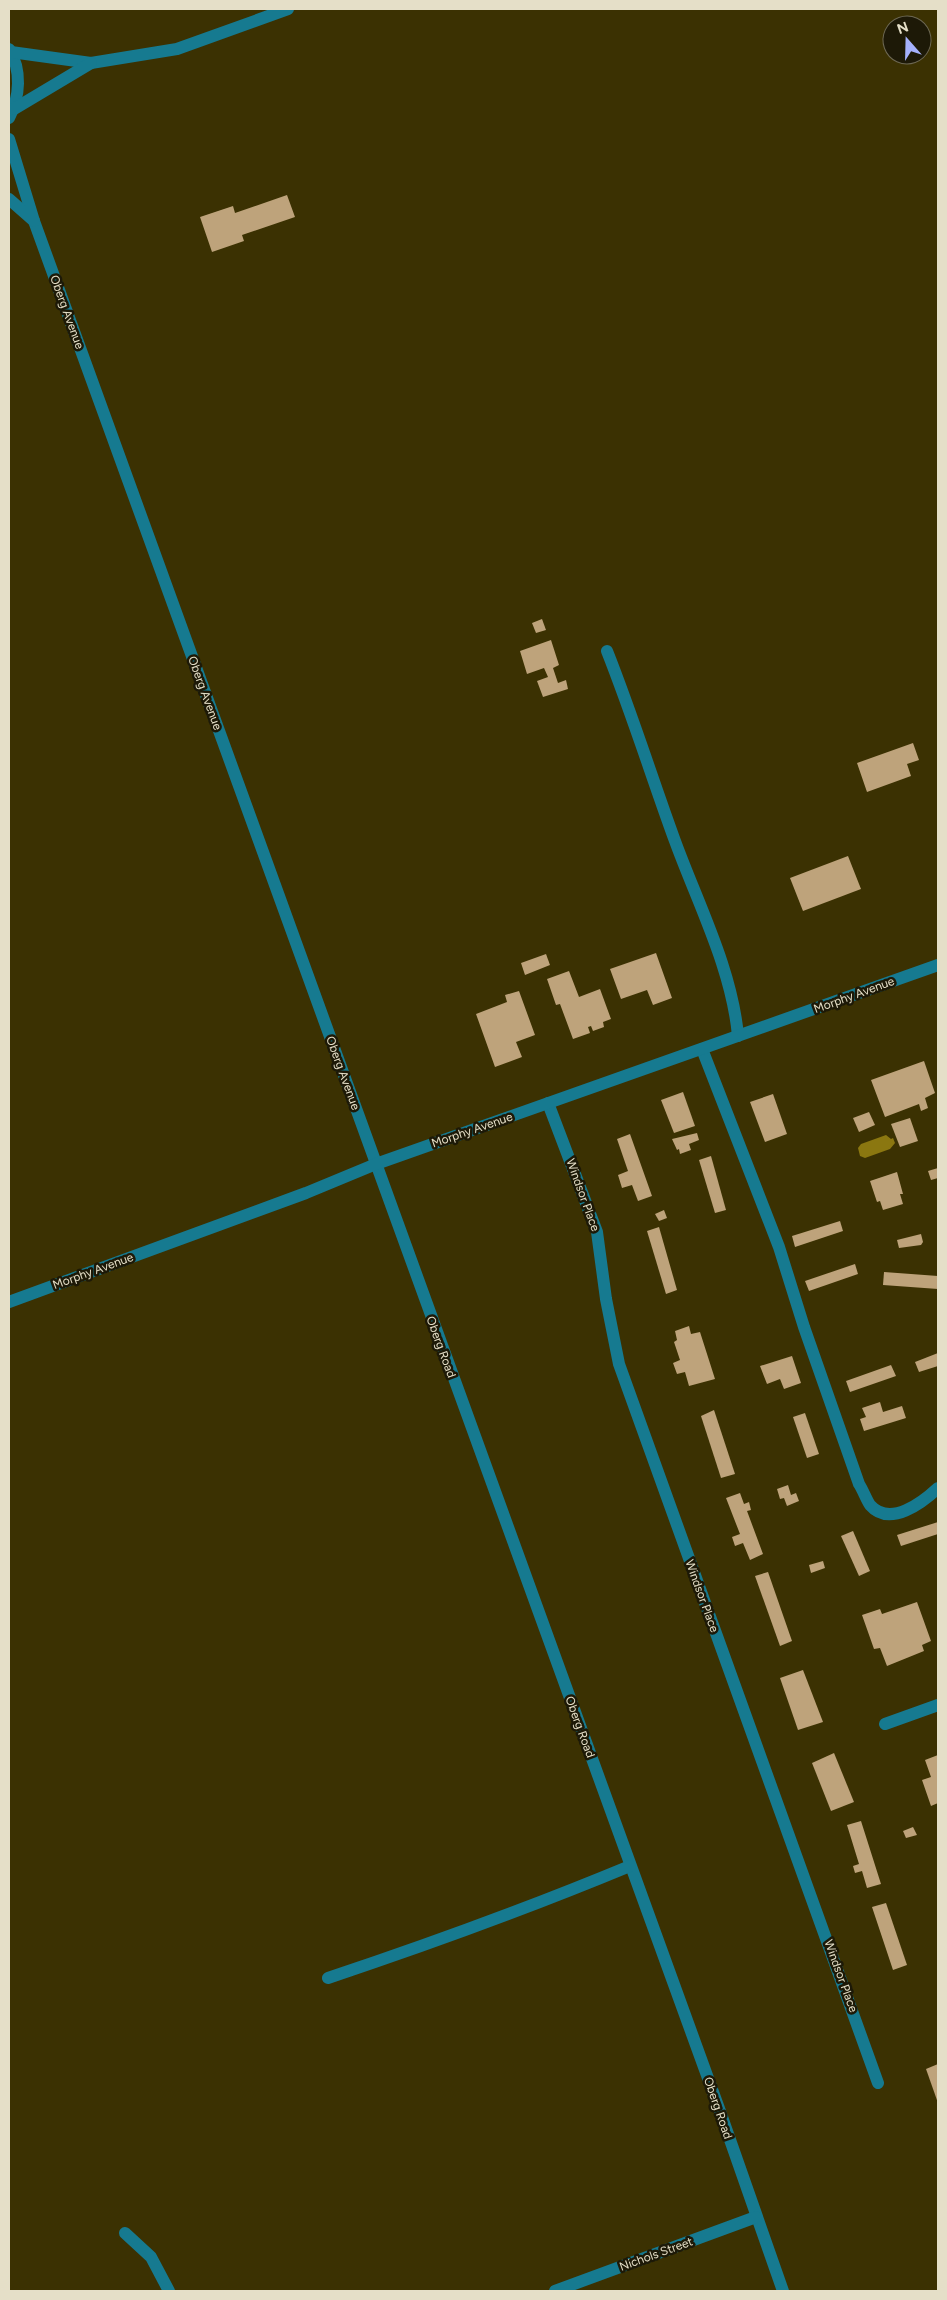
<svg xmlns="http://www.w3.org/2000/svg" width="947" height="2300" font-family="Figtree,sans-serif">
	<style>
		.water { fill: #8b7710 }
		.building { fill: #bea37b }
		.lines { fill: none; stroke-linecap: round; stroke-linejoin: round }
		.minor { stroke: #167a90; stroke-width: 12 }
		.labels { text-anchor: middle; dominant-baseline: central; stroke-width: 5; stroke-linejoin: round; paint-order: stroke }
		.street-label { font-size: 12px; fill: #e5dfc8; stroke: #1d1907 }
	</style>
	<rect width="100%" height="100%" fill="#3b3102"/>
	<path class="water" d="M886 1135 891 1139 893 1138 895 1143 890 1149 865 1158 860 1156 858 1148 861 1144Z"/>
	<g class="building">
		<path d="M287 195 295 217 242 235 244 241 212 252 200 217 233 206 235 213Z"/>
		<path d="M542 619 546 630 536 633 532 623Z"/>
		<path d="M551 640 559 665 553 668 558 683 566 680 568 689 543 697 537 681 548 677 544 668 527 674 520 651Z"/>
		<path d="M913 743 919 760 907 764 911 776 867 792 857 763Z"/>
		<path d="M848 856 861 889 803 911 790 878Z"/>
		<path d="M656 953 672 998 653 1005 647 990 621 999 610 969Z"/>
		<path d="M546 954 550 965 525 975 521 963Z"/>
		<path d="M569 971 579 997 600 989 611 1019 603 1022 604 1027 593 1031 591 1026 588 1027 590 1033 573 1039 560 1004 556 1005 547 979Z"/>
		<path d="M519 991 535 1035 516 1042 522 1057 495 1067 476 1014 507 1002 505 995Z"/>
		<path d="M924 1061 935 1093 925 1098 928 1108 921 1111 919 1104 885 1117 871 1080Z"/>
		<path d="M683 1092 695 1126 674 1133 661 1100Z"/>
		<path d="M773 1094 787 1134 765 1142 750 1102Z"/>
		<path d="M869 1112 875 1125 859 1132 853 1118Z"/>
		<path d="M910 1118 918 1141 900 1147 891 1124Z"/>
		<path d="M697 1133 699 1140 689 1144 691 1150 680 1154 679 1149 677 1150 672 1139Z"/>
		<path d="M630 1134 652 1196 638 1201 632 1185 622 1188 618 1175 628 1171 617 1139Z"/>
		<path d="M711 1156 726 1210 715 1213 699 1160Z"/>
		<path d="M938 1168V1178L931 1180 928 1171Z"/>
		<path d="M897 1172 903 1194H900L903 1204 883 1210 880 1201 877 1202 870 1181Z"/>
		<path d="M664 1210 667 1218 659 1221 655 1214Z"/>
		<path d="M840 1221 843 1231 795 1247 792 1236Z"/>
		<path d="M659 1227 677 1290 666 1294 647 1231Z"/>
		<path d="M921 1234 923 1242 921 1245 899 1248 897 1240Z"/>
		<path d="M855 1264 858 1274 809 1291 805 1281Z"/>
		<path d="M884 1272 938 1276V1289L883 1285Z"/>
		<path d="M689 1326 691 1334 700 1332 715 1379 689 1386 685 1372 677 1374 673 1363 680 1360 674 1342 677 1340 675 1331Z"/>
		<path d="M938 1353V1366L919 1372 915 1362Z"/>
		<path d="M792 1356 801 1383 784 1389 780 1379 767 1384 760 1366Z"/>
		<path d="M891 1365 896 1376 850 1392 846 1381Z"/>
		<path d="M880 1402 883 1412 902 1406 906 1418 864 1431 860 1419 866 1417 862 1408Z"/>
		<path d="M714 1410 735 1474 721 1478 701 1416Z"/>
		<path d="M805 1413 819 1454 807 1458 793 1417Z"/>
		<path d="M788 1485 791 1495 796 1493 799 1501 787 1506 784 1498 780 1499 777 1489Z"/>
		<path d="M740 1493 744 1504 749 1502 751 1510 747 1511 763 1554 750 1560 743 1543 735 1546 732 1537 740 1534 726 1498Z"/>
		<path d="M938 1522V1534L901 1546 897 1535Z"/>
		<path d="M853 1531 870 1571 859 1576 841 1536Z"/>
		<path d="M823 1561 825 1568 811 1573 809 1565Z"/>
		<path d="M768 1572 792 1641 780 1646 755 1576Z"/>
		<path d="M917 1602 931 1641 922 1645 924 1651 887 1666 880 1648 874 1649 862 1615 880 1609 882 1614Z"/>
		<path d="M803 1670 823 1722 798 1730 780 1678Z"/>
		<path d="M834 1753 854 1802 831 1811 812 1763Z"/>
		<path d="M938 1755V1803L931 1806 922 1780 931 1777 925 1760Z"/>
		<path d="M861 1821 881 1884 867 1888 862 1871 855 1873 853 1866 859 1864 847 1825Z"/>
		<path d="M913 1827 917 1835 906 1838 903 1831Z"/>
		<path d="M886 1903 907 1965 893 1970 872 1907Z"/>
		<path d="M938 2064V2103L926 2069Z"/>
	</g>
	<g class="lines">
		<g class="minor">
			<path d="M9 49C22 70 20 97 9 118"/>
			<path d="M11 52 91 63 177 49 288 9"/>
			<path d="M14 109 91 63"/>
			<path d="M9 139 34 221 721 2114 783 2291"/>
			<path d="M9 199 34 221"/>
			<path d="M607 651C632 714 652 778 675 841 698 904 732 969 738 1036"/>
			<path d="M702 1049 779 1247 804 1327 859 1484C863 1490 866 1499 870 1505 890 1528 923 1502 938 1488"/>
			<path d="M548 1103 597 1232 606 1299 619 1364 878 2083"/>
			<path d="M9 1302 306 1193 376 1164 938 965"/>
			<path d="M885 1724 938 1705"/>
			<path d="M328 1978C430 1944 531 1907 630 1866"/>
			<path d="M125 2233 151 2257 169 2291"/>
			<path d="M555 2291 756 2217"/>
		</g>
	</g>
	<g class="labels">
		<g class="street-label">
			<text transform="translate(67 312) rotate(70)">Oberg Avenue</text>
			<text transform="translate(205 693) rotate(70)">Oberg Avenue</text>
			<text transform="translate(854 995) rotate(-20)">Morphy Avenue</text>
			<text transform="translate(343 1073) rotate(70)">Oberg Avenue</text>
			<text transform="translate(472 1130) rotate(-19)">Morphy Avenue</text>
			<text transform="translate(583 1195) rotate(70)">Windsor Place</text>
			<text transform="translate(93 1271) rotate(-20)">Morphy Avenue</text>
			<text transform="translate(441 1347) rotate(70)">Oberg Road</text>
			<text transform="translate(702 1596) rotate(70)">Windsor Place</text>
			<text transform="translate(580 1727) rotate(70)">Oberg Road</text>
			<text transform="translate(841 1976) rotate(70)">Windsor Place</text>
			<text transform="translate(718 2108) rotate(71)">Oberg Road</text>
			<text transform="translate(656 2254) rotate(-20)">Nichols Street</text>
		</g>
	</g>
	<rect width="947" height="2300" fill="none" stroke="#e5dfc8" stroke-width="20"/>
	<g transform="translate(907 40) rotate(340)"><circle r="24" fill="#1d1907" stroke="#6d6854"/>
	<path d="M0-4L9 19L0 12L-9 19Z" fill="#a5b1fc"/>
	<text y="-8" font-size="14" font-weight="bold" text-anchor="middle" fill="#e5dfc8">N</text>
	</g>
</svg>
